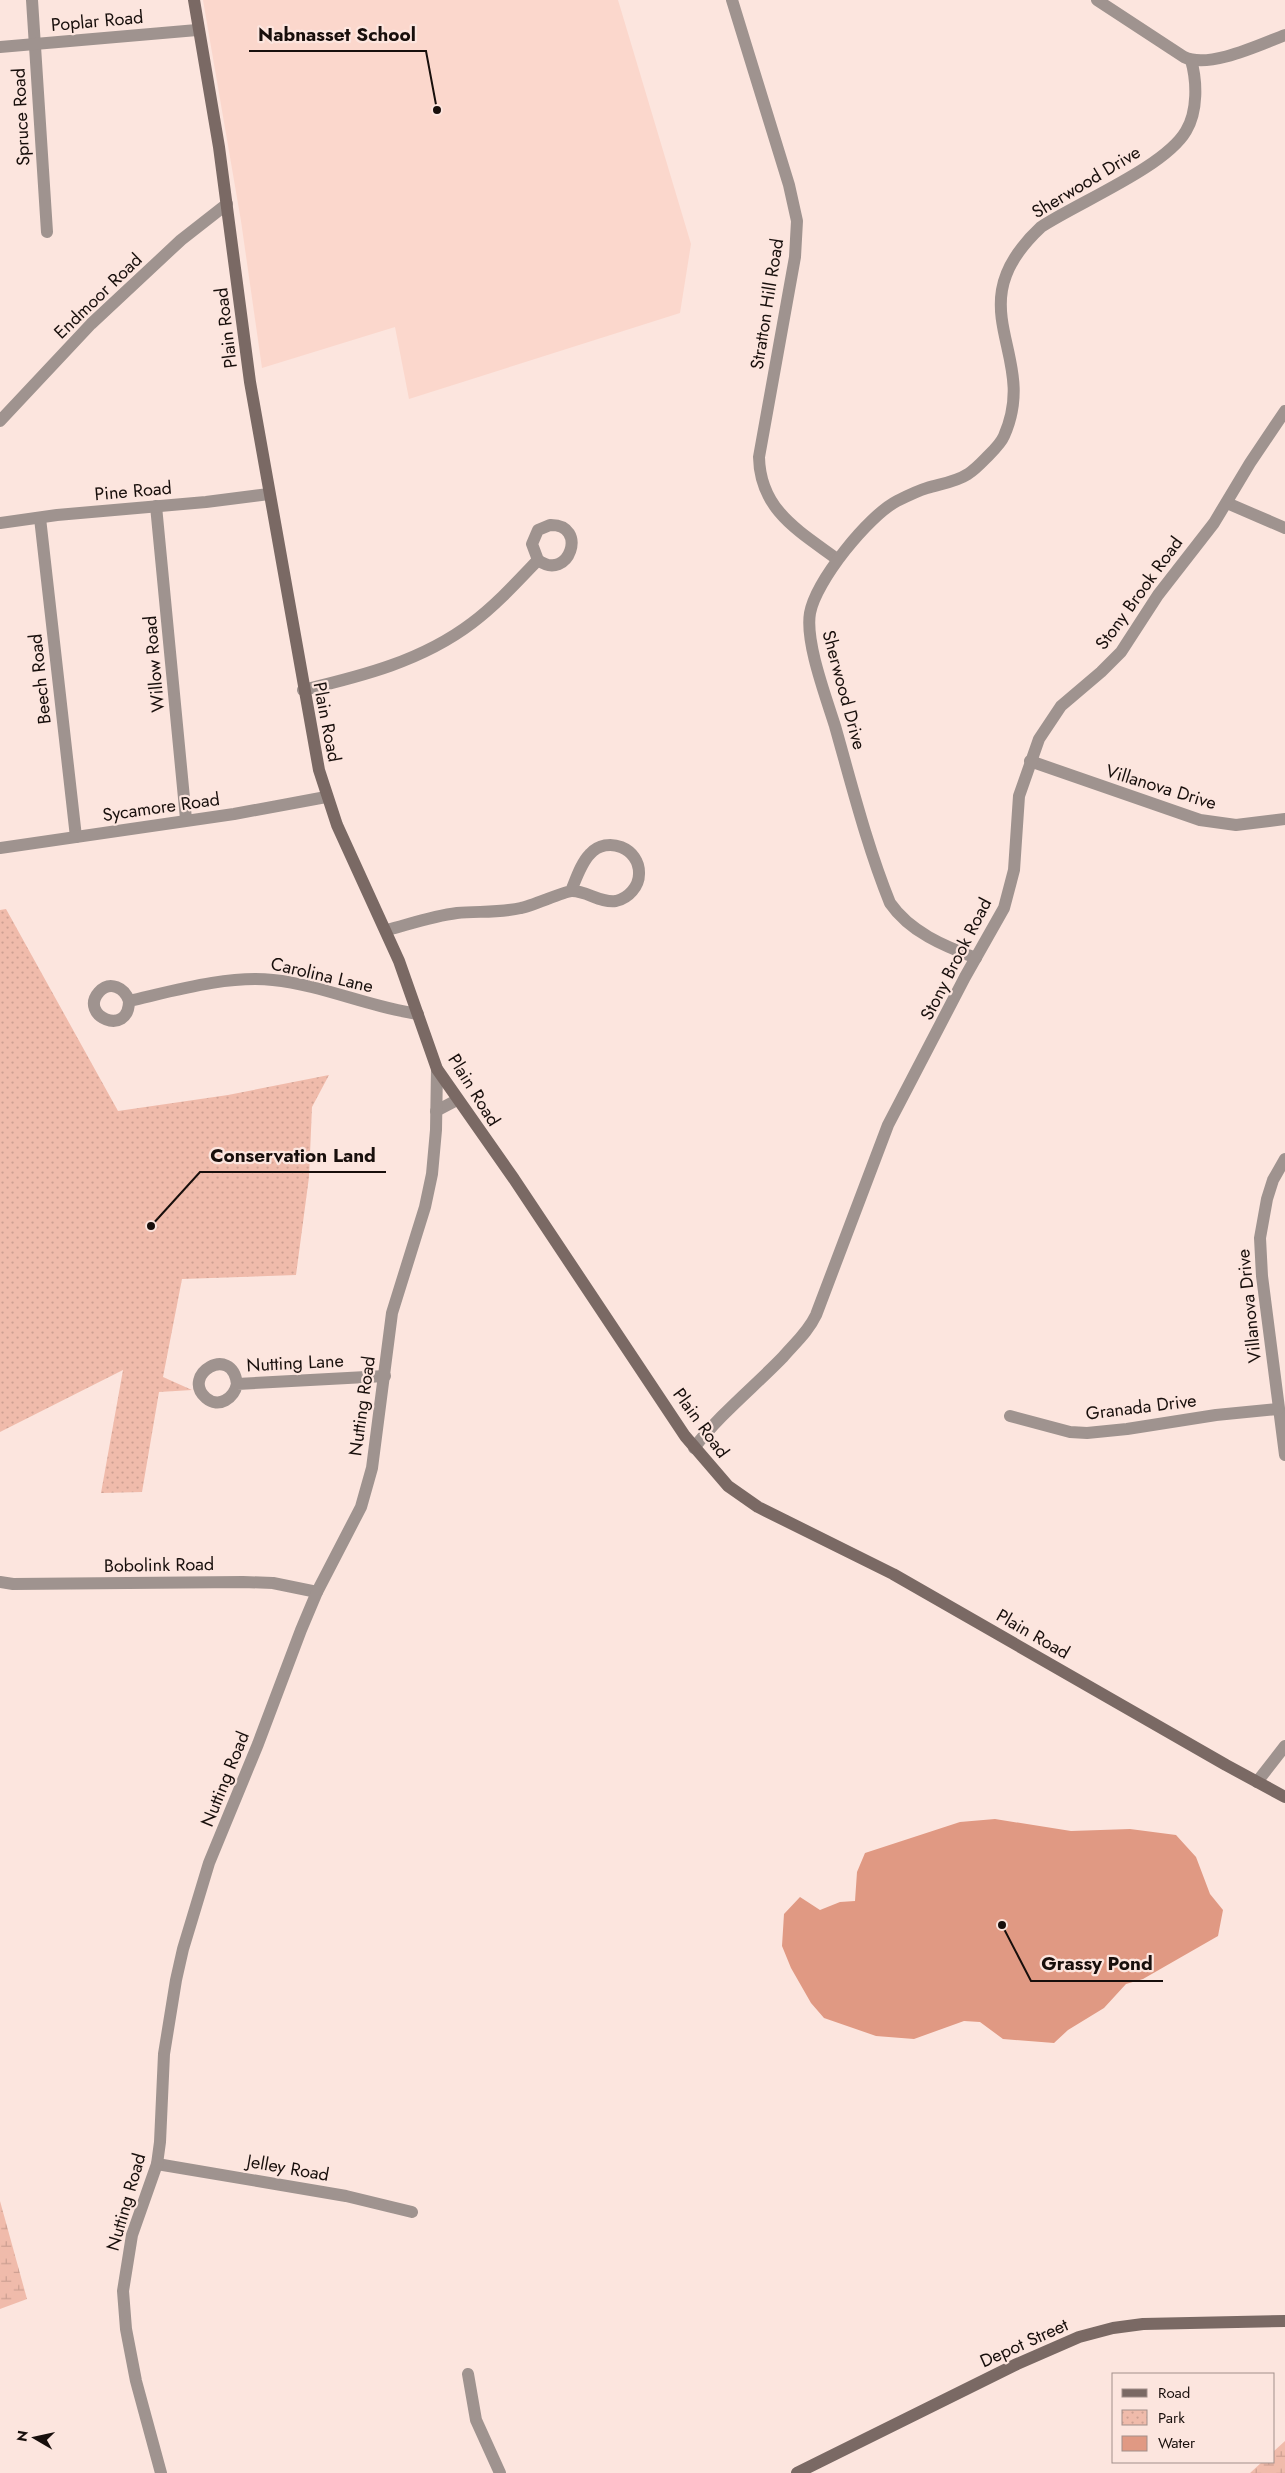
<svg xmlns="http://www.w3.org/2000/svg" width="1285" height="2473" font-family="Jost,sans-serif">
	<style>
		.built { fill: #fbd7cc }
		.wetland { fill: url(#wetland-marsh) }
		.park { fill: url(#park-dots) }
		.water { fill: #e09983 }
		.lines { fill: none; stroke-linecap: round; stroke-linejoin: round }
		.minor { stroke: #9f938f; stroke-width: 12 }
		.secondary { stroke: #7a6964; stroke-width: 12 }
		.labels { text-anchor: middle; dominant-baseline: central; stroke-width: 4.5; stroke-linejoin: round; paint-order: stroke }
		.street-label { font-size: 18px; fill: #180f0c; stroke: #fce5de }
		.leader { fill: none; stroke: #180f0c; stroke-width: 2 }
		.callout-dot { fill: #180f0c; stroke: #fce5de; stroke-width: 2 }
		.callout-label { font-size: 19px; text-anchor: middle; font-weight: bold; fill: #180f0c; stroke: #fce5de; stroke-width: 4.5; stroke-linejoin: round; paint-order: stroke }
	</style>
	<defs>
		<pattern id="wetland-marsh" width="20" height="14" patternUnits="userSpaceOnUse" patternTransform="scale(1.25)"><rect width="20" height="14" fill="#f0bbab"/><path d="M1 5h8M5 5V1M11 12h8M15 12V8" fill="none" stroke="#cda092"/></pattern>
		<pattern id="park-dots" width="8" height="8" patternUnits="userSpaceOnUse" patternTransform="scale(1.25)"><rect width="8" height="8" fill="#f0bbab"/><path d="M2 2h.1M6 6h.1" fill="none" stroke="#cda092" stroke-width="1.8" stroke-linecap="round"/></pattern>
	</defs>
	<rect width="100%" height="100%" fill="#fce5de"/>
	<path class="built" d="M203 0H618L691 244 680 313 409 399 395 327 262 368 241 221Z"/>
	<g class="wetland">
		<path d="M0 2201 27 2299 0 2309Z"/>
		<path d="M1285 2441V2473H1250L1262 2462H1274V2451Z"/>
	</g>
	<path class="park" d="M6 909 118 1111 228 1095 329 1075 312 1107 309 1177 296 1275 182 1279 163 1377 192 1390 159 1392 142 1492 101 1493 123 1370 0 1432V910Z"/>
	<path class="water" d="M995 1819 1071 1831 1130 1829 1176 1835 1196 1857 1210 1894 1223 1910 1218 1936 1143 1979 1126 1984 1104 2008 1068 2030 1054 2043 1003 2039 980 2022 964 2021 914 2039 876 2036 824 2018 811 2003 791 1968 782 1946 784 1914 800 1897 820 1910 840 1902 855 1901 857 1872 865 1853 960 1822Z"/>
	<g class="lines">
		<g class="minor">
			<path d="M32 0 47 232"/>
			<path d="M732 0 789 185 797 221 795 257 759 457C760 510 799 531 837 559"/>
			<path d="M1097 0 1184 57C1209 69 1259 45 1285 35"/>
			<path d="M0 47 197 30"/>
			<path d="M0 421 91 324 181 240 227 204"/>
			<path d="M1227 503 1285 528"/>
			<path d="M156 506 186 819"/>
			<path d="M40 518 76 837"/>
			<path d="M0 523 57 515 206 502 269 494"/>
			<path d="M303 690C362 676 422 661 472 623 496 605 517 582 538 560 569 583 589 524 550 525L538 530 532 544 538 560"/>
			<path d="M1030 761 1200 820 1236 825 1285 819"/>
			<path d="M0 848 234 814 326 797"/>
			<path d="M387 930C410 924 433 916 457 913 478 911 500 913 521 908 532 906 565 891 572 891 587 891 600 903 616 901 629 898 639 886 639 874 640 848 607 835 590 854 581 863 576 879 571 891"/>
			<path d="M976 958C944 946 910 932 890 903 867 846 852 786 835 726 826 697 805 642 810 613 816 581 868 516 897 501 907 496 917 491 927 488 940 484 956 482 968 474 976 469 983 461 989 455 995 449 1001 443 1004 436 1041 353 954 308 1041 227 1079 202 1165 167 1186 131 1198 111 1197 81 1191 60"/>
			<path d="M129 1001C129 1038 78 1016 99 992 110 980 125 988 129 1001 173 991 228 975 273 980 322 985 369 1007 418 1014"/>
			<path d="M436 1111 457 1100"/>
			<path d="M1285 1159 1273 1180 1267 1199 1260 1238 1262 1276 1285 1455"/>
			<path d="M237 1384C234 1398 219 1409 206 1398 180 1375 232 1343 237 1384L385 1376"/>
			<path d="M1010 1416 1070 1432 1087 1433 1127 1429 1216 1415 1278 1409"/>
			<path d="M694 1448C720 1414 754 1387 783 1357 795 1343 808 1332 816 1315L888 1125 965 977 1004 908 1014 870 1019 796 1039 739 1061 706 1101 672 1121 652 1158 595 1214 523 1250 463 1285 411"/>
			<path d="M0 1582 13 1584 243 1582 273 1583 317 1592"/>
			<path d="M1257 1782 1285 1746"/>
			<path d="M157 2164 346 2196 412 2212"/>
			<path d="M468 2374 476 2420 500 2473"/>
			<path d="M161 2473 136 2381 126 2329 123 2291 132 2235 157 2164 160 2142 164 2054 176 1980 183 1949 209 1863 258 1744 301 1630 317 1592 361 1507 372 1468 392 1313 425 1207 432 1174 436 1130 437 1069"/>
		</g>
		<g class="secondary">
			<path d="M194 0 219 147 250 382 319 770 337 825 399 961 437 1069 514 1179 685 1436 728 1486 758 1507 893 1574 1226 1765 1285 1797"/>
			<path d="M797 2473 1017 2364 1079 2337 1113 2328 1143 2324 1285 2321"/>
		</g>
	</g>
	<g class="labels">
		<g class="street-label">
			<text transform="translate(97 21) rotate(-5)">Poplar Road</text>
			<text transform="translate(21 117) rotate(-93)">Spruce Road</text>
			<text transform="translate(1086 182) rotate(-31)">Sherwood Drive</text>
			<text transform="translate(98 296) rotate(-44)">Endmoor Road</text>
			<text transform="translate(767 304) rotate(-81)">Stratton Hill Road</text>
			<text transform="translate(226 328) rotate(-97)">Plain Road</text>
			<text transform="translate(133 491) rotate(-5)">Pine Road</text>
			<text transform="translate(1139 593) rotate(-54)">Stony Brook Road</text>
			<text transform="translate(154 664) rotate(-95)">Willow Road</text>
			<text transform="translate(40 679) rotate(-96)">Beech Road</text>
			<text transform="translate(844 690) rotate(75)">Sherwood Drive</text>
			<text transform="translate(327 722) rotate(79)">Plain Road</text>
			<text transform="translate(1161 787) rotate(17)">Villanova Drive</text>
			<text transform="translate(161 807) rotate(-8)">Sycamore Road</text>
			<text transform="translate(956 959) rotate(-63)">Stony Brook Road</text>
			<text transform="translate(322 975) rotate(13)">Carolina Lane</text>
			<text transform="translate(474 1090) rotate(58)">Plain Road</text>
			<text transform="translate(1249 1306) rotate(-96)">Villanova Drive</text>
			<text transform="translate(295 1363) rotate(-3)">Nutting Lane</text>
			<text transform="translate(362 1406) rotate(-82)">Nutting Road</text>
			<text transform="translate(1141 1407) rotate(-7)">Granada Drive</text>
			<text transform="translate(701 1423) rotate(54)">Plain Road</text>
			<text transform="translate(159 1565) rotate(-1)">Bobolink Road</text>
			<text transform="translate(1033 1634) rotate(30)">Plain Road</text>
			<text transform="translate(225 1779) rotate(-68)">Nutting Road</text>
			<text transform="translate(288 2168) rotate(10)">Jelley Road</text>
			<text transform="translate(126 2202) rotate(-74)">Nutting Road</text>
			<text transform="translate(1024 2343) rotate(-24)">Depot Street</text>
		</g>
	</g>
	<path class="leader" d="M437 110L426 51H249M151 1226L200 1172H386M1002 1925L1031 1981H1163"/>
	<g class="callout-dot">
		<circle cx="437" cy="110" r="5"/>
		<circle cx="151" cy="1226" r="5"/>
		<circle cx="1002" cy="1925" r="5"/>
	</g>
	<g class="callout-label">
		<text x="337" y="41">Nabnasset School</text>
		<text x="293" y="1162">Conservation Land</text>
		<text x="1097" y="1970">Grassy Pond</text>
	</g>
	<rect x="1112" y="2373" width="162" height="90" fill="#fce5de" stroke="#a18f8a"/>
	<rect x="1122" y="2389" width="25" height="8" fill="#7a6964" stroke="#a18f8a"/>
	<text x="1158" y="2398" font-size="15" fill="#180f0c">Road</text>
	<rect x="1122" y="2410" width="25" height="15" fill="url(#park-dots)" stroke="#a18f8a"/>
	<text x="1158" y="2423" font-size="15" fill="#180f0c">Park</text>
	<rect x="1122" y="2436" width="25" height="15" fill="#e09983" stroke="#a18f8a"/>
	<text x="1158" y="2448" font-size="15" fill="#180f0c">Water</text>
	<g transform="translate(35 2438) rotate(279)" stroke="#fce5de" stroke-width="4" paint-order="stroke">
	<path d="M0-4L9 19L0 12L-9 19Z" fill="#180f0c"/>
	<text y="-8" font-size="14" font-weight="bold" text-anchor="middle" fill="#180f0c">N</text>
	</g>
</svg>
